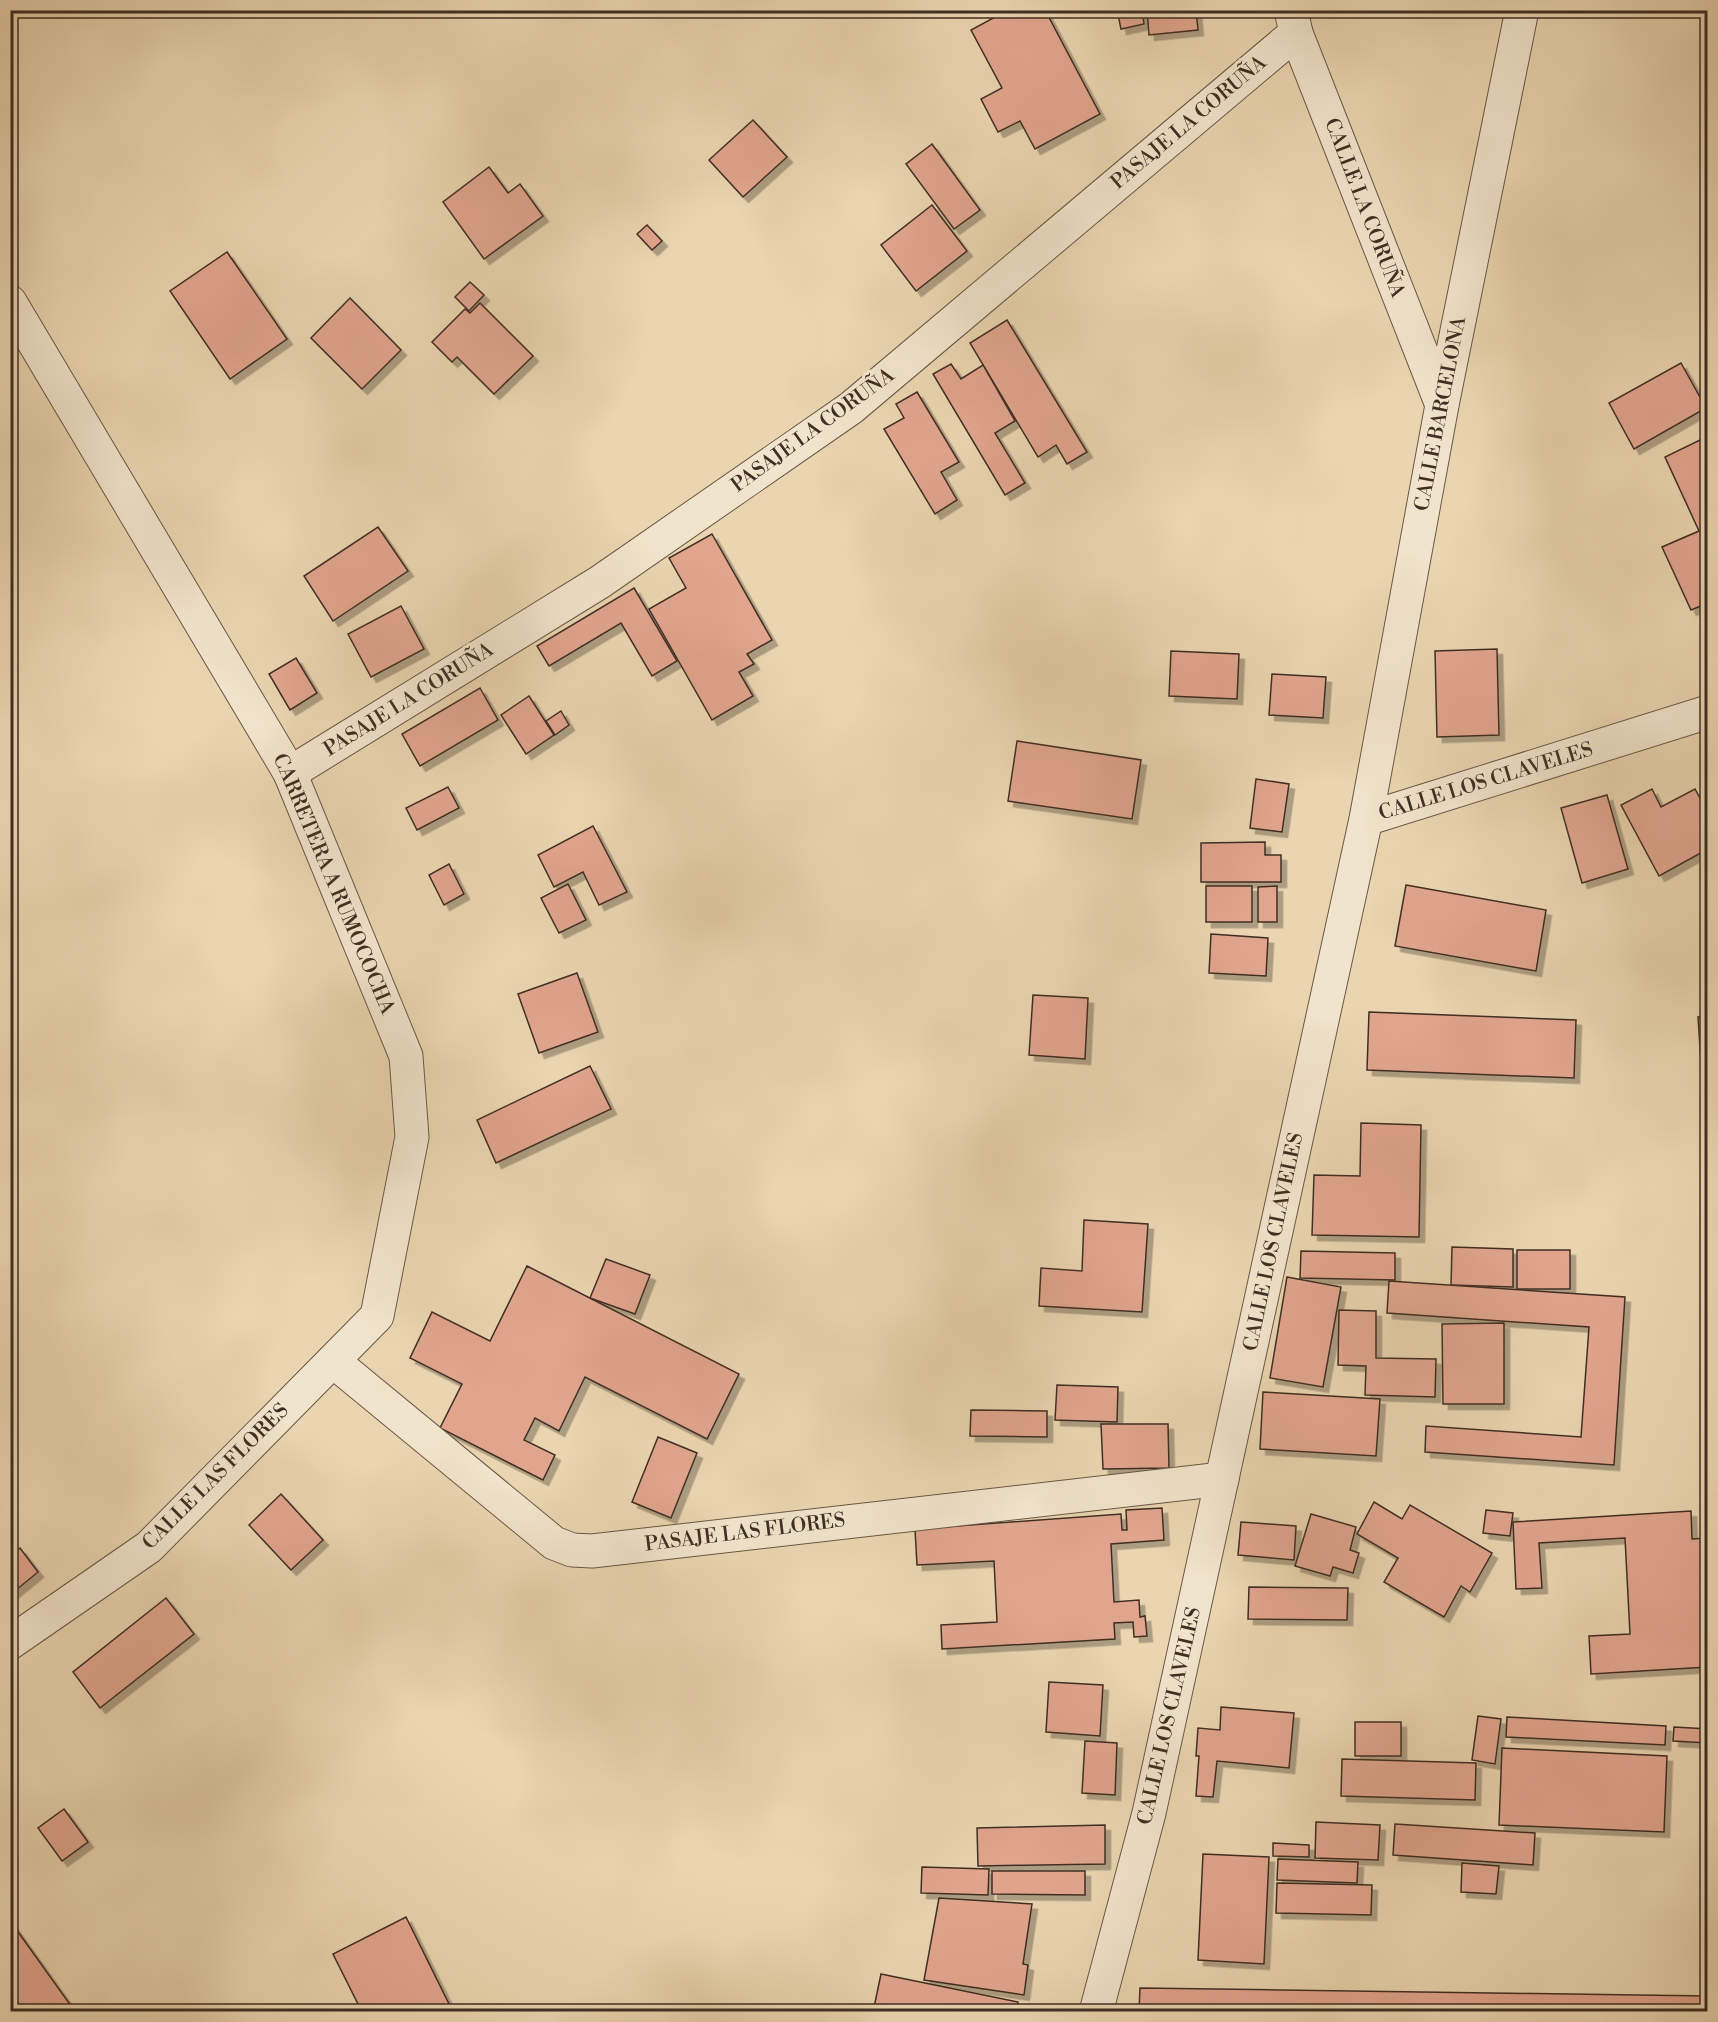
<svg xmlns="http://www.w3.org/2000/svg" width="1718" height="2022" font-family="'Libre Bodoni',serif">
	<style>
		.building { fill: #e1a58e; stroke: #402e24; stroke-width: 1.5; filter: url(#shadow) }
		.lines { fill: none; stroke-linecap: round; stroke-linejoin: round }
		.minor-casing { stroke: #6a5847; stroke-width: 35 }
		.minor { stroke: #f1e4cc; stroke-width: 33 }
		.labels { text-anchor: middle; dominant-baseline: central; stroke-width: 6; stroke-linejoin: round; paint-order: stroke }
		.street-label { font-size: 20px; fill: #402e24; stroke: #f1e4cc }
	</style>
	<defs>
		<filter id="shadow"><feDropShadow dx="5.5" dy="5.5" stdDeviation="0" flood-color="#0004"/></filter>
	</defs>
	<rect width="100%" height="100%" fill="#ead5b0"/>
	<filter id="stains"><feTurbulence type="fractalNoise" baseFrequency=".00333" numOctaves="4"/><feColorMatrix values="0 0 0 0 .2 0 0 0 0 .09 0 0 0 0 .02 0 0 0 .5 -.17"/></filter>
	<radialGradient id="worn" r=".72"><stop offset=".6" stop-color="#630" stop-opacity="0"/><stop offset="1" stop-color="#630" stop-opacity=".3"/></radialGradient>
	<g class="building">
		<path d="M1008 10H1045L1100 114 1035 149 1020 121 998 132 981 99 1002 88 971 30Z"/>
		<path d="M1117 10H1142L1144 24 1121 29Z"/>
		<path d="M1147 10H1196L1198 30 1149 35Z"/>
		<path d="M753 120 787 157 743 197 709 160Z"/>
		<path d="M932 144 980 210 954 229 906 164Z"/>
		<path d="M489 167 508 193 520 184 543 216 484 259 443 202Z"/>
		<path d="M932 205 967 251 916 291 881 245Z"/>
		<path d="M647 225 662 241 652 250 637 234Z"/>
		<path d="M227 252 287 339 230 379 170 291Z"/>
		<path d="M470 282 484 295 469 311 455 297Z"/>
		<path d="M350 298 401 350 362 389 311 338Z"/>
		<path d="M480 303 533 356 494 394 457 357 452 362 432 342 465 309 470 313Z"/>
		<path d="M1007 320 1087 452 1067 464 1056 445 1038 457 970 343Z"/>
		<path d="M1681 363 1706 408 1634 449 1609 403Z"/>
		<path d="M951 364 961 379 983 365 1015 421 995 433 1025 483 1005 495 933 374Z"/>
		<path d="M917 392 959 462 941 472 957 500 935 514 884 429 904 418 896 404Z"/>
		<path d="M1702 439 1708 451V603L1691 610 1662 547 1699 531 1665 457Z"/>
		<path d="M378 527 408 571 333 621 304 576Z"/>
		<path d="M712 534 772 640 747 654 754 664 739 672 753 696 712 720 649 609 686 588 669 558Z"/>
		<path d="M634 588 677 661 652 676 621 623 549 666 537 646Z"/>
		<path d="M401 606 424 649 371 677 348 634Z"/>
		<path d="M1497 649 1499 735 1437 737 1435 651Z"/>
		<path d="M1171 651 1239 654 1237 699 1169 696Z"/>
		<path d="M296 658 317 693 290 710 269 674Z"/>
		<path d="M1272 674 1326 677 1323 718 1269 715Z"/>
		<path d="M480 688 498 720 420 766 402 734Z"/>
		<path d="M529 696 554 735 526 754 501 715Z"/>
		<path d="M561 711 569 725 555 735 546 721Z"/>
		<path d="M1017 741 1141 760 1132 819 1008 801Z"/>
		<path d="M1256 779 1289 784 1282 832 1250 828Z"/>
		<path d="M448 787 459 808 417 830 406 808Z"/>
		<path d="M1652 789 1661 807 1695 789 1708 813V849L1659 876 1621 805Z"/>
		<path d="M1607 795 1628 869 1582 883 1561 808Z"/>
		<path d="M593 826 627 892 599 905 583 872 554 887 538 855Z"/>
		<path d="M1265 842V855H1281V882H1201V843Z"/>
		<path d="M449 864 464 894 444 905 429 875Z"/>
		<path d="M568 884 586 920 559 933 541 898Z"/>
		<path d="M1406 885 1546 910 1536 971 1395 946Z"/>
		<rect x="1206" y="886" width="46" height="36"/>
		<path d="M1277 886V922H1258V887Z"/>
		<path d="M1211 934 1268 938 1266 976 1209 973Z"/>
		<path d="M577 973 598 1032 539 1053 518 994Z"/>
		<path d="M1033 995 1088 998 1085 1059 1029 1055Z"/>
		<path d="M1369 1012 1576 1020 1574 1078 1367 1070Z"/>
		<path d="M1708 1016V1079H1702L1698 1017Z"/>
		<path d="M590 1066 611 1109 496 1163 477 1120Z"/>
		<path d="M1361 1123 1421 1125 1419 1237 1312 1235 1314 1175 1360 1176Z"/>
		<path d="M1084 1220 1148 1224 1142 1312 1039 1306 1041 1268 1082 1271Z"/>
		<path d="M1452 1247 1513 1249V1287L1451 1285Z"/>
		<rect x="1517" y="1250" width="53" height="39"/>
		<path d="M1301 1251 1395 1253V1280L1300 1278Z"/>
		<path d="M606 1259 650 1275 635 1314 590 1298Z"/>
		<path d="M527 1266 739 1374 707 1439 585 1377 559 1431 535 1418 524 1440 555 1455 543 1480 440 1428 462 1384 410 1358 432 1312 490 1341Z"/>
		<path d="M1287 1277 1341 1287 1323 1387 1270 1378Z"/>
		<path d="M1389 1281 1625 1297 1614 1465 1425 1452 1426 1426 1581 1437 1589 1327 1387 1313Z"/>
		<path d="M1339 1310 1376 1311V1358L1436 1359 1435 1397 1365 1395 1366 1366 1338 1365Z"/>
		<path d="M1504 1323V1404H1443L1442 1324Z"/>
		<path d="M1057 1385 1118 1387 1117 1422 1055 1420Z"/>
		<path d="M1263 1392 1380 1399 1376 1456 1260 1449Z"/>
		<path d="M971 1410 1047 1411V1437L970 1436Z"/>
		<path d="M1101 1424H1168L1169 1468 1103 1469Z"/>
		<path d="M658 1437 697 1453 671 1518 632 1502Z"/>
		<path d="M281 1494 323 1540 291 1570 249 1525Z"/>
		<path d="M1374 1502 1402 1519 1410 1505 1492 1553 1470 1592 1461 1586 1444 1617 1384 1582 1398 1558 1357 1534Z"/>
		<path d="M1162 1508 1164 1540 1111 1544 1114 1602 1139 1600 1140 1617 1145 1616 1147 1636 1134 1637 1133 1622 1114 1623 1115 1639 942 1649 941 1625 997 1622 994 1561 917 1565 915 1529 1121 1514 1122 1530H1127L1126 1510Z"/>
		<path d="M1486 1510 1513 1513 1510 1536 1483 1533Z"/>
		<path d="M1691 1511 1692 1539 1708 1538V1667L1591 1674 1589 1636 1630 1634 1625 1538 1539 1543 1542 1588 1516 1589 1513 1522Z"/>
		<path d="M1311 1514 1356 1527 1350 1550 1359 1553 1353 1573 1333 1567 1330 1576 1295 1566Z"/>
		<path d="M1241 1522 1296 1526 1294 1560 1238 1555Z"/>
		<path d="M20 1548 38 1572 10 1595V1556Z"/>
		<path d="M1249 1587 1348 1588 1347 1620 1248 1619Z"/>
		<path d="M166 1598 194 1634 100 1708 73 1672Z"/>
		<path d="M1049 1682 1103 1685 1100 1736 1046 1732Z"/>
		<path d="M1221 1707 1294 1713 1289 1768 1217 1761 1213 1797 1196 1796 1199 1756H1196L1198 1728 1220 1730Z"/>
		<path d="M1478 1716 1501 1719 1495 1764 1472 1760Z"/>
		<path d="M1507 1717 1666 1726 1665 1745 1506 1737Z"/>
		<rect x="1355" y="1722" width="46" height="34"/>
		<path d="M1674 1727 1708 1729V1743L1673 1741Z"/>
		<path d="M1085 1741 1117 1743 1115 1795 1082 1793Z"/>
		<path d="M1502 1748 1667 1756 1664 1832 1499 1825Z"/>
		<path d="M1342 1759 1476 1763 1475 1800 1341 1796Z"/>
		<path d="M64 1809 88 1842 62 1861 38 1828Z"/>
		<path d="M1316 1822 1380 1825 1378 1860 1315 1858Z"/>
		<path d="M1395 1824 1535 1833 1533 1865 1393 1855Z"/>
		<path d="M1105 1825V1864L978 1866 977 1828Z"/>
		<path d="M1273 1843 1309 1845V1857L1273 1856Z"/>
		<path d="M1203 1854 1269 1857 1264 1964 1198 1960Z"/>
		<path d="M1278 1859 1358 1862 1357 1883 1277 1880Z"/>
		<path d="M1462 1863 1499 1866 1496 1894 1461 1892Z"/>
		<path d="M922 1867 989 1869 988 1895 921 1893Z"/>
		<path d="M992 1871H1085V1895L992 1894Z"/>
		<path d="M1277 1883 1372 1885 1371 1915 1276 1913Z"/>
		<path d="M939 1898 1032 1904 1023 1964 1028 1965 1024 1995 924 1980Z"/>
		<path d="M406 1917 453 2012H362L333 1954Z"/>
		<path d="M11 1922 74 2010 73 2012H10Z"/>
		<path d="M881 1974 1018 2002 1016 2012H873Z"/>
		<path d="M1140 1988 1708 1996V2012H1139Z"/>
	</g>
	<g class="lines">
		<g class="minor-casing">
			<g id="minor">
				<path d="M1291 10 1296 33 1442 405"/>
				<path d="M10 302 290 773 406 1056 412 1137 377 1316 149 1547 10 1643"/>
				<path d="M290 773 600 582 851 408 1296 33"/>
				<path d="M1366 819 1708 712"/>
				<path d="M333 1361 554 1543 572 1550 592 1551 1222 1479"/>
				<path d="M1096 2012 1149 1813 1366 819 1442 405 1522 10"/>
			</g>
		</g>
		<use href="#minor" class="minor"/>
	</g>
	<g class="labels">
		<g class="street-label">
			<text transform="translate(1189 123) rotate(-40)">PASAJE LA CORUÑA</text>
			<text transform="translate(1364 208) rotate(69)">CALLE LA CORUÑA</text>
			<text transform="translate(1441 414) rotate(-79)">CALLE BARCELONA</text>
			<text transform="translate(813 431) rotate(-36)">PASAJE LA CORUÑA</text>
			<text transform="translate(409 700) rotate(-32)">PASAJE LA CORUÑA</text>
			<text transform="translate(1486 782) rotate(-17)">CALLE LOS CLAVELES</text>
			<text transform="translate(333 884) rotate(67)">CARRETERA A RUMOCOCHA</text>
			<text transform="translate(1274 1242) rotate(-78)">CALLE LOS CLAVELES</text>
			<text transform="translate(216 1477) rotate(-45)">CALLE LAS FLORES</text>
			<text transform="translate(745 1533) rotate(-7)">PASAJE LAS FLORES</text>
			<text transform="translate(1170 1716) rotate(-77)">CALLE LOS CLAVELES</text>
		</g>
	</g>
	<rect width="1718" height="2022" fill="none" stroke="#ead5b0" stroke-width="36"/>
	<rect x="12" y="12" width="1694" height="1998" fill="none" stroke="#402e24" stroke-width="3"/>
	<rect x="18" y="18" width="1682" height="1986" fill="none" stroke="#402e24" stroke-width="1.5"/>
	<rect width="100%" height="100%" filter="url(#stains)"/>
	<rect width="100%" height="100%" fill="url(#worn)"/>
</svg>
